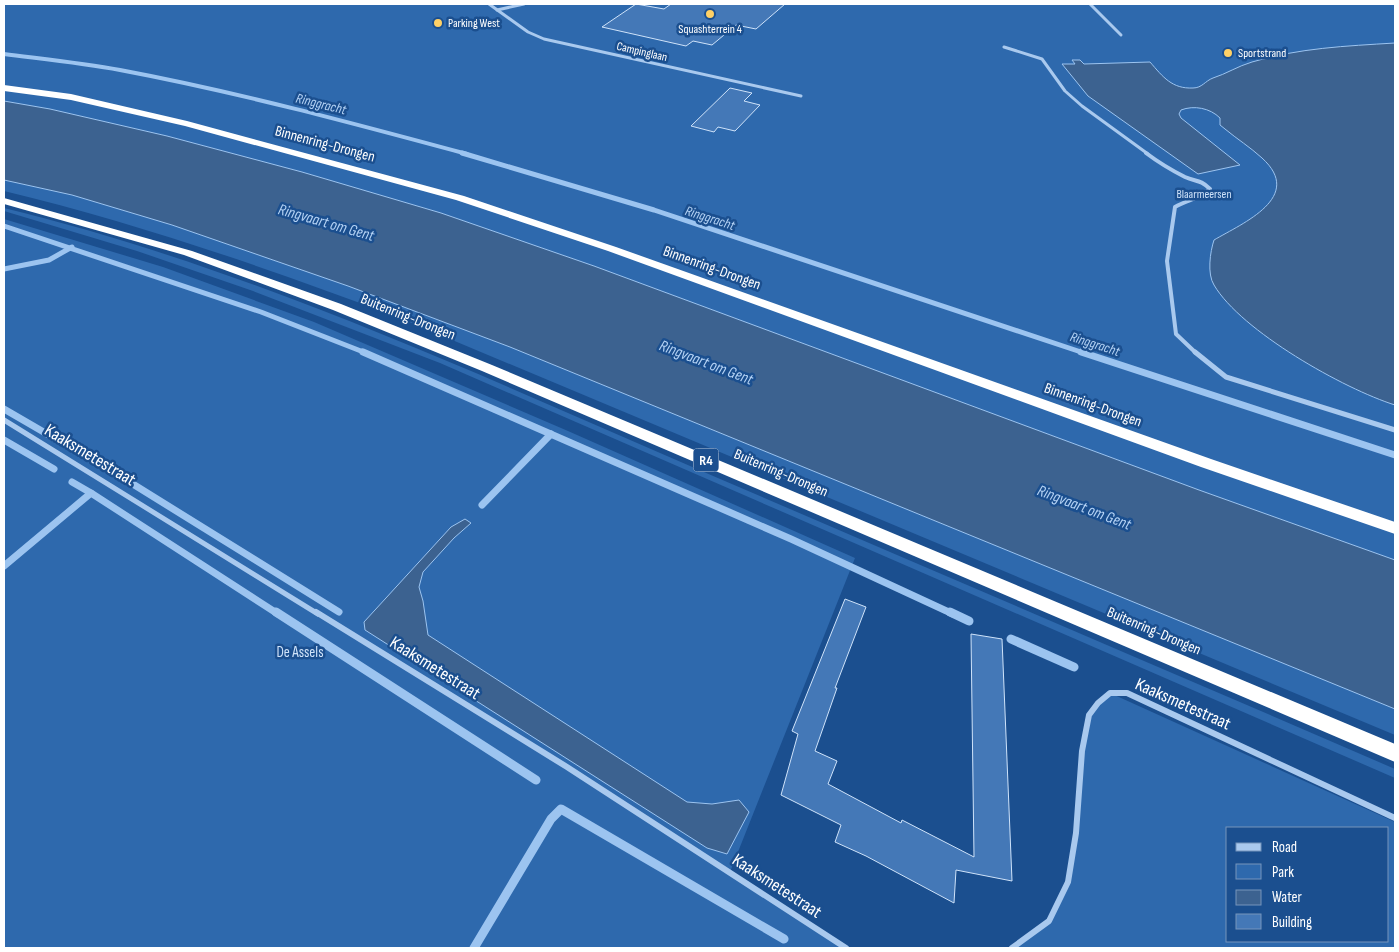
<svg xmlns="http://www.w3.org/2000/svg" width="1399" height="952" font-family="'Sofia Sans Condensed',sans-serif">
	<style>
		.green { fill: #2e69ad; fill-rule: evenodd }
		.water { fill: #3c6290; stroke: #9cc4f0 }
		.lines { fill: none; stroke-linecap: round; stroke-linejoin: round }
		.stream-far3 { stroke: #9cc4f0; stroke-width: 4 }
		.stream-far2 { stroke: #9cc4f0; stroke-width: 5 }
		.stream-far1 { stroke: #9cc4f0; stroke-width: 7 }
		.stream { stroke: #9cc4f0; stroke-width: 9 }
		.building { fill: #4478b7; stroke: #cfe3fa }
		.street-far3 { stroke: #a9c9ee; stroke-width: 3 }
		.street-far2 { stroke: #a9c9ee; stroke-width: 4 }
		.street-far1 { stroke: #a9c9ee; stroke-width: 5 }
		.street { stroke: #a9c9ee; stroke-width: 6 }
		.highway { fill: #fff; fill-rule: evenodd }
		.poi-dot { fill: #ffd166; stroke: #1b4f8f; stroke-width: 2 }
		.labels { text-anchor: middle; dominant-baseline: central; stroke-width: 5; stroke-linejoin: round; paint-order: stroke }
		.far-poi-label { font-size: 12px; fill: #fff; stroke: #1b4f8f; text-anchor: start }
		.far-street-label { font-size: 12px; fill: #fff; stroke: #1b4f8f }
		.far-park-label { font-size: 12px; fill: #cfe3fa; stroke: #1b4f8f }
		.far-water-label { font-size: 14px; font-style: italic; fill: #b5d3f5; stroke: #1b4f8f }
		.shield { fill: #1b4f8f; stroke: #bbcadd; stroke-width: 1 }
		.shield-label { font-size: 14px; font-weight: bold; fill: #fff }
		.street-label { font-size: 15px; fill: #fff; stroke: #1b4f8f }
		.park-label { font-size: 15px; fill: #cfe3fa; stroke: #1b4f8f }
		.water-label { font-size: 16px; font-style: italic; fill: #b5d3f5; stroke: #1b4f8f }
		.near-street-label { font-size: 18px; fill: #fff; stroke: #1b4f8f }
	</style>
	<rect width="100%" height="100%" fill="#1b4f8f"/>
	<g class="green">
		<path d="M4 4H1395V560L1199 490 594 266 441 213 302 172 167 136 50 109 4 101Z"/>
		<path d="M4 180 72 195 172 225 348 286 510 347 1395 709V735L395 316C267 268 137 223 4 191Z"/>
		<path d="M4 208C234 264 451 362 667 456 910 561 1153 664 1395 769V778L440 363 253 291 137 251 4 211Z"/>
		<path d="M4 219 163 267 314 322 568 431 855 558 730 872 846 948H4Z"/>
		<path d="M1110 693 1395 822V948H1012L1049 921 1068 882 1089 715ZM1228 828H1388V941H1228Z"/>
	</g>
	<g class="water">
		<path d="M1395 43V405C1344 389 1241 331 1214 285 1207 274 1210 252 1214 240 1243 223 1305 197 1262 158 1250 147 1237 139 1225 129L1220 125V118C1210 108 1194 105 1181 110L1179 114 1181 118 1240 165 1198 174 1088 96 1062 64H1075L1072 60H1080L1084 64 1150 62C1163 77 1172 89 1193 88 1202 88 1205 81 1213 78 1226 74 1238 66 1252 62 1299 48 1346 46 1395 43Z"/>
		<path d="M4 101 50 109 167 136 302 172 441 213 594 266 1199 490 1395 560V709L510 347 348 286 172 225 72 195 4 180Z"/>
		<path d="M465 519 471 523 454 538 423 572 419 587 423 601 428 635 687 802 712 804 739 800 749 812 727 854 707 848 365 630 364 622 451 527Z"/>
	</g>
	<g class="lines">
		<path class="stream-far3" d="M4 54C43 59 82 63 120 70 237 92 352 123 467 154"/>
		<g class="stream-far2">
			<path d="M462 153 654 210 1084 353"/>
			<path d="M4 226 261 312 366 353"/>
			<path d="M4 269 49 260 72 247"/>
		</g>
		<g class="stream-far1">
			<path d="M363 352 791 539 953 614"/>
			<path d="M1081 352 1395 455"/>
			<path d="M4 409 128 481 339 612"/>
			<path d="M4 440 54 469"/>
			<path d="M72 482 91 493"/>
			<path d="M482 505 551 434"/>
			<path d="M4 566 91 493 278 614"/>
		</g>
		<g class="stream">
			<path d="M276 612 536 780"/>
			<path d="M950 612 969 621"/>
			<path d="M1011 639 1074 667"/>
			<path d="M474 948 551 819 561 809 784 939"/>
		</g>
	</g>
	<g class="building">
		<path d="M636 4 664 9 671 4H785L756 29 736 25 712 45 693 41 686 46 602 27Z"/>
		<path d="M730 88 752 93 744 101 760 105 735 131 718 127 714 132 691 126Z"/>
		<path d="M845 599 866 607 835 688H837L815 751 837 761 828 784 901 823 902 820 974 857 971 634 1002 639 1012 881 956 870 954 903 866 856 835 842 841 825 781 795 798 734 792 731Z"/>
	</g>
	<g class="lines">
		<g class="street-far3">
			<path d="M489 4 528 32 544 39 801 96"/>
			<path d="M1090 4 1121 35"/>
			<path d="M497 10 524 4"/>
			<path d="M1004 47 1042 59 1065 91 1082 106 1148 154"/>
		</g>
		<path class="street-far2" d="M1146 153C1158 162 1171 170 1185 177 1196 182 1200 179 1210 189 1201 198 1187 200 1175 207L1167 261 1176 334 1196 353"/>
		<g class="street-far1">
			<path d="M1195 352 1226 377 1395 430"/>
			<path d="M4 420 318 614"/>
		</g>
		<g class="street">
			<path d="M316 612 567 767 846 948"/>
			<path d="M1012 948 1049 921 1068 882 1076 833 1082 751 1089 715 1098 703 1110 693H1127L1395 818"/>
		</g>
		<g class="highway">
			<path d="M4 85 71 94 187 121 464 196 616 247 1211 459 1395 522V534L1201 467 608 251 456 200 185 126 71 100 4 91Z"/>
			<path d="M4 198 192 251 341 304 492 365 1395 744V762L482 371 333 310 184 255 4 204Z"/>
		</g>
	</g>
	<g class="poi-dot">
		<circle cx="710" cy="14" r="5"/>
		<circle cx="438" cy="23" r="5"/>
		<circle cx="1228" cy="53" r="5"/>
	</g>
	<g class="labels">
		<g class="far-poi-label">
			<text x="448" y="23">Parking West</text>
			<text x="710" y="29" text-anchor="middle">Squashterrein 4</text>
			<text x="1238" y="53">Sportstrand</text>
		</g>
		<g class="far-street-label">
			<text transform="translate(642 52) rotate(13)">Campinglaan</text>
		</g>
		<g class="far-park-label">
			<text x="1204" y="194">Blaarmeersen</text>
		</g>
		<g class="far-water-label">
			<text transform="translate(321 104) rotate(14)">Ringgracht</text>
			<text transform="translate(710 218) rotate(18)">Ringgracht</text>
			<text transform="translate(1095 344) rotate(18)">Ringgracht</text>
		</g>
		<rect class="shield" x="693.5" y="448.5" width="25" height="23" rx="4"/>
		<g class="shield-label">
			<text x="706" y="460">R4</text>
		</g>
		<g class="street-label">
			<text transform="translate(325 144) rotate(15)">Binnenring-Drongen</text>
			<text transform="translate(712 268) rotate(20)">Binnenring-Drongen</text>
			<text transform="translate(408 317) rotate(22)">Buitenring-Drongen</text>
			<text transform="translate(1093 405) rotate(20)">Binnenring-Drongen</text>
			<text transform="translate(781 473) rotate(23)">Buitenring-Drongen</text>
			<text transform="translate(1154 631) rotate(23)">Buitenring-Drongen</text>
		</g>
		<g class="park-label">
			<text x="300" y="652">De Assels</text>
		</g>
		<g class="water-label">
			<text transform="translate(326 223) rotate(16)">Ringvaart om Gent</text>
			<text transform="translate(706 363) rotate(21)">Ringvaart om Gent</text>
			<text transform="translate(1084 508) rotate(21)">Ringvaart om Gent</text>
		</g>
		<g class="near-street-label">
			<text transform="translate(90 455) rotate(31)">Kaaksmetestraat</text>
			<text transform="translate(435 668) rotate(32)">Kaaksmetestraat</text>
			<text transform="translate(1183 704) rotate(24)">Kaaksmetestraat</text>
			<text transform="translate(777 886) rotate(33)">Kaaksmetestraat</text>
		</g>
	</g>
	<rect width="1399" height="952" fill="none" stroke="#ffffff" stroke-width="10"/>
	<rect x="1226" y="827" width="162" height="115" fill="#1b4f8f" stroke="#7695bc"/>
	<rect x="1236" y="843" width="25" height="8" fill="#a9c9ee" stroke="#7695bc"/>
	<text x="1272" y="852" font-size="15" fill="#ffffff">Road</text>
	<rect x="1236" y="864" width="25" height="15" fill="#2e69ad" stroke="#7695bc"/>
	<text x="1272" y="877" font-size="15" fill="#ffffff">Park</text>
	<rect x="1236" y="890" width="25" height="15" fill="#3c6290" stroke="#7695bc"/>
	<text x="1272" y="902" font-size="15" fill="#ffffff">Water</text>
	<rect x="1236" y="914" width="25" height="15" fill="#4478b7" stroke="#7695bc"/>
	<text x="1272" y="927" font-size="15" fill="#ffffff">Building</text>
</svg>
